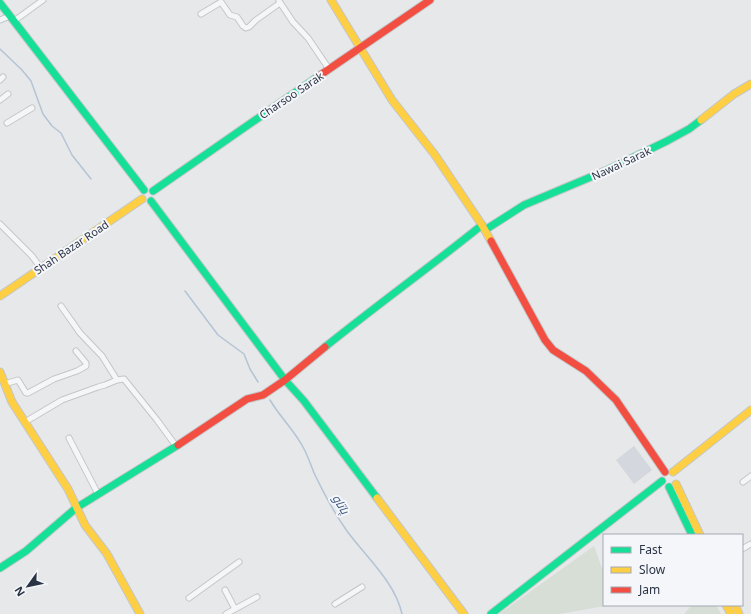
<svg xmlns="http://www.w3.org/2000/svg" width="751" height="614" font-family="'Noto Sans',Cairo,sans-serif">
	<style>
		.built { fill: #d4d7dd }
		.green { fill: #d6ded6 }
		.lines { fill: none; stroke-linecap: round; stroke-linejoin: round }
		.stream { stroke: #b4c4d5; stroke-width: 1.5 }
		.street-casing { stroke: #c4c6c8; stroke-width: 7 }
		.fast-casing { stroke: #c4c6c8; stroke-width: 9 }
		.slow-casing { stroke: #c4c6c8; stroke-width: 9 }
		.jam-casing { stroke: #c4c6c8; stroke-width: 9 }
		.street { stroke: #f5f6f7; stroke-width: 5 }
		.fast { stroke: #16e098; stroke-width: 7 }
		.slow { stroke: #ffcf43; stroke-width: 7 }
		.jam { stroke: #f24e42; stroke-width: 7 }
		.labels { text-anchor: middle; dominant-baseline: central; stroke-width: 4; stroke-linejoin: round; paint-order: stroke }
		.street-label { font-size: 11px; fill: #2b3445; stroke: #f4f6f9 }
		.water-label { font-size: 12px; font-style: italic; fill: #34527a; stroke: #f4f6f9 }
	</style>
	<rect width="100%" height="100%" fill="#e6e8ea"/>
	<path class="built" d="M634 446 652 470 634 484 616 460Z"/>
	<g class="green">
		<path d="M594 546 604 574V605H611L559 614H499Z"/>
		<path d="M692 605H716L721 614H684Z"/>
	</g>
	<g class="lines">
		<g class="stream">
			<path d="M0 49 22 70 31 81 43 114 52 126 61 133 72 155 91 179"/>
			<path d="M185 291 218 335 244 354 250 369 258 382"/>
			<path d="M270 400C280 417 294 430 303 447 308 456 311 466 315 475 324 494 335 514 347 531 366 557 395 582 402 614"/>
		</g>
		<g class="street-casing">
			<g id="street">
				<path d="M279 1 293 22 308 38 329 69"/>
				<path d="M201 14 221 2 230 15 237 17 243 26 246 28 249 27 256 20 280 3"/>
				<path d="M0 20 10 16"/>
				<path d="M14 21 43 0"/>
				<path d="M0 80 3 77"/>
				<path d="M0 100 8 94"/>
				<path d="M7 123 32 108"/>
				<path d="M0 224 32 256 40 267"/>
				<path d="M61 306 80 333 102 356 117 380"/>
				<path d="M4 384 18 380 26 393H28L54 379 77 371 86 366V363L76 351"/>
				<path d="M25 422 62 400 98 387 105 385 117 380 124 379 157 420 176 446"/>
				<path d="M69 438 98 494"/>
				<path d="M743 482 751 476"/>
				<path d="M742 549 751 544"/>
				<path d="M225 590 235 609"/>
				<path d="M189 598 239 562"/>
				<path d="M335 604 362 587"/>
				<path d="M226 614 257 597"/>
			</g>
		</g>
		<g class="fast-casing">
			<g id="fast">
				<path d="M0 3 144 190"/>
				<path d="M153 191 316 78"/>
				<path d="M151 201 285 380 304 401 377 498"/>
				<path d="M485 230 524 205 605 171 667 141 689 129 701 120"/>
				<path d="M325 347C377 305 430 267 482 225"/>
				<path d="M669 487 692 535"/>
				<path d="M0 568 26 551 76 508 178 445"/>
				<path d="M491 614 662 481"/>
			</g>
		</g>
		<g class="slow-casing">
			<g id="slow">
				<path d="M331 0 392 100 435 155 482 225 491 241"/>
				<path d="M701 120 734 94 751 84"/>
				<path d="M0 296 142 199"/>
				<path d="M0 372 12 402 68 489 85 525 107 554 140 614"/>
				<path d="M673 472 751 410"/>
				<path d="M676 484 700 535"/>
				<path d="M377 498 464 614"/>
				<path d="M726 605 731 614"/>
				<path d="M735 605 739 614"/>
			</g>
		</g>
		<g class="jam-casing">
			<g id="jam">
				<path d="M316 78 430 0"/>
				<path d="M491 241 545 340 553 350 586 371 616 400 665 472"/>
				<path d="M178 445 247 399 263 395 285 380 325 347"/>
			</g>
		</g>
		<use href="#street" class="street"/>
		<use href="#fast" class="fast"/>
		<use href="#slow" class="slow"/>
		<use href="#jam" class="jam"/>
	</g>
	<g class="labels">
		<g class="street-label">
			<text transform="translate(291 95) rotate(-34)">Charsoo Sarak</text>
			<text transform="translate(621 163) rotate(-25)">Nawai Sarak</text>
			<text transform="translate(71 247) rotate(-34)">Shah Bazar Road</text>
		</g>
		<g class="water-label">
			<text transform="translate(341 504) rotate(59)">پاتاو</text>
		</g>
	</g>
	<rect x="603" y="534" width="140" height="72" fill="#f4f6f9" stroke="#a4a8b1"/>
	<rect x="611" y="547" width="20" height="6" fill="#16e098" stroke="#a4a8b1"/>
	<text x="639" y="554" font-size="12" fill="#2b3445">Fast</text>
	<rect x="611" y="567" width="20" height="6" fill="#ffcf43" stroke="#a4a8b1"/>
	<text x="639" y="574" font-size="12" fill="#2b3445">Slow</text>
	<rect x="611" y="587" width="20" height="6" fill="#f24e42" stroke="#a4a8b1"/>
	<text x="639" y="594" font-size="12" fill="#2b3445">Jam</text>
	<g transform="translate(28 586) rotate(237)" stroke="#f4f6f9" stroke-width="3" paint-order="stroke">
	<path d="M0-3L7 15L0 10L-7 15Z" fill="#2b3445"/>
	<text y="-6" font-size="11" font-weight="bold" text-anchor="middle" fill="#2b3445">N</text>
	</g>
</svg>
